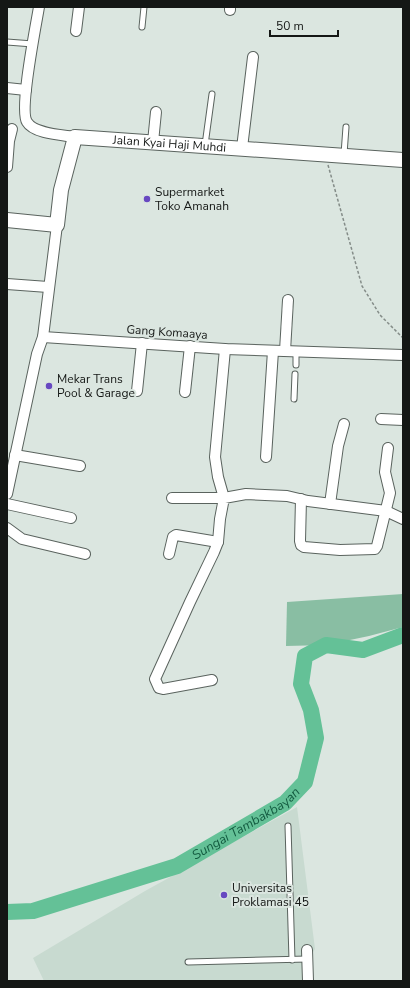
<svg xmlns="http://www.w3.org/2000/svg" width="410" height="988" font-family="'Nunito Sans',sans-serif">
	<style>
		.built { fill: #c8dad0 }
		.green { fill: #89bea3 }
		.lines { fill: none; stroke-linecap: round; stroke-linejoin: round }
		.river { stroke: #64c197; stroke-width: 16 }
		.lane-casing { stroke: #5a635e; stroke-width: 7 }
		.street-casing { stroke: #5a635e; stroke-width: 12 }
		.secondary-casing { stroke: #5a635e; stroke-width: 16 }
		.path { stroke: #848c88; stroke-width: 1.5; stroke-dasharray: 3 2; stroke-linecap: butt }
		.lane { stroke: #fff; stroke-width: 5 }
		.street { stroke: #fff; stroke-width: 10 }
		.secondary { stroke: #fff; stroke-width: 14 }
		.poi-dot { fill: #6748c1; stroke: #dbe6e0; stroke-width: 1.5 }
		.labels { text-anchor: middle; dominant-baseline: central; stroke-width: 4; stroke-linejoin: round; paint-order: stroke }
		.street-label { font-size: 12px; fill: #141715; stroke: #dbe6e0 }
		.poi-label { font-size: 12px; fill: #141715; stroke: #dbe6e0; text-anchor: start }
		.water-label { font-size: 13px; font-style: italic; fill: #135b40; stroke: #dbe6e0 }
	</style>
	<rect width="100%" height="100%" fill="#dbe6e0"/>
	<path class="built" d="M297 807 315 949 310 957 312 981H44L33 958 145 891Z"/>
	<path class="green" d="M403 594V627L369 636 326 645 286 646 287 602Z"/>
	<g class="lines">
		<path class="river" id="s1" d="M7 912 33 911 177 866 285 803 305 782 316 738 311 710 301 684 305 656 326 645 363 650 403 635"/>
		<g class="lane-casing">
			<g id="lane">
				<path d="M142 27 144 7"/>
				<path d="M7 42 33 44"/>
				<path d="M205 145 212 94"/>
				<path d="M344 154 346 127"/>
				<path d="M296 365V352"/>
				<path d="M294 399 295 374"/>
				<path d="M288 826 292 960"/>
				<path d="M188 962 308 959"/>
			</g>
		</g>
		<g class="street-casing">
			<g id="street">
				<path d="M39 7C36 25 19 110 27 122 34 134 63 135 75 137"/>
				<path d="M230 10V7"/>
				<path d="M76 31 79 7"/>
				<path d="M7 88 26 90"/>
				<path d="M153 142 156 112"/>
				<path d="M242 148 253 57"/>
				<path d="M7 167 9 141 12 129"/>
				<path d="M7 284 48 287"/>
				<path d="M43 337 225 349 403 355"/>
				<path d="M285 351 288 300"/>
				<path d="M137 391 142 343"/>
				<path d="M185 392 190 346"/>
				<path d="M381 419 403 420"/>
				<path d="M15 455 80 466"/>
				<path d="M266 457 273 351"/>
				<path d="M7 494 37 354 43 337 57 225"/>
				<path d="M172 498H224L218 477 215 457 225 349"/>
				<path d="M301 499 300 541 301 545 304 547 340 550 375 549 377 546 390 493 385 472 388 448"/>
				<path d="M7 504 71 518"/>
				<path d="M330 504 338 446 344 424"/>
				<path d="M7 528 22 539 85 554"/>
				<path d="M169 554 173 537 176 535 218 542"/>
				<path d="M212 680 163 689 159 688 155 679 190 602 214 552 218 542 220 519 224 498 246 494 287 496 308 501 386 511 403 519"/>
				<path d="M307 950 308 981"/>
			</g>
		</g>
		<g class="secondary-casing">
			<g id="secondary">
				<path id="s2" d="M7 220 57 225 61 190 75 137 403 160"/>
			</g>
		</g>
		<path class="path" d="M328 165 362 286 380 315 403 338"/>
		<use href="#lane" class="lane"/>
		<use href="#street" class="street"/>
		<use href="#secondary" class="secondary"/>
	</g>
	<g class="poi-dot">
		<circle cx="147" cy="199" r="4"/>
		<circle cx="49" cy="386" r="4"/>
		<circle cx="224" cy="895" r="4"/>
	</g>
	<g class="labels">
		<g class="street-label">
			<text stroke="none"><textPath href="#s2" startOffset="235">Jalan Kyai Haji Muhdi</textPath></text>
			<text transform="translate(167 332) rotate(4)">Gang Komaaya</text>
		</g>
		<g class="poi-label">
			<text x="155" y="192">Supermarket<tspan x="155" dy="14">Toko Amanah</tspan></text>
			<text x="57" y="379">Mekar Trans<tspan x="57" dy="14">Pool &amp; Garage</tspan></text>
			<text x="232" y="888">Universitas<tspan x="232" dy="14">Proklamasi 45</tspan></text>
		</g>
		<g class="water-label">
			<text stroke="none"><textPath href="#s1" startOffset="258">Sungai Tambakbayan</textPath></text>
		</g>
	</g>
	<rect width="410" height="988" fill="none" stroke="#141715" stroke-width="16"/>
	<path d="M270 30v6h68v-6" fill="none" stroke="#141715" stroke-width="2"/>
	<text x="276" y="30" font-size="12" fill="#141715" stroke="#dbe6e0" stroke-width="3" paint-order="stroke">50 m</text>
</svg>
